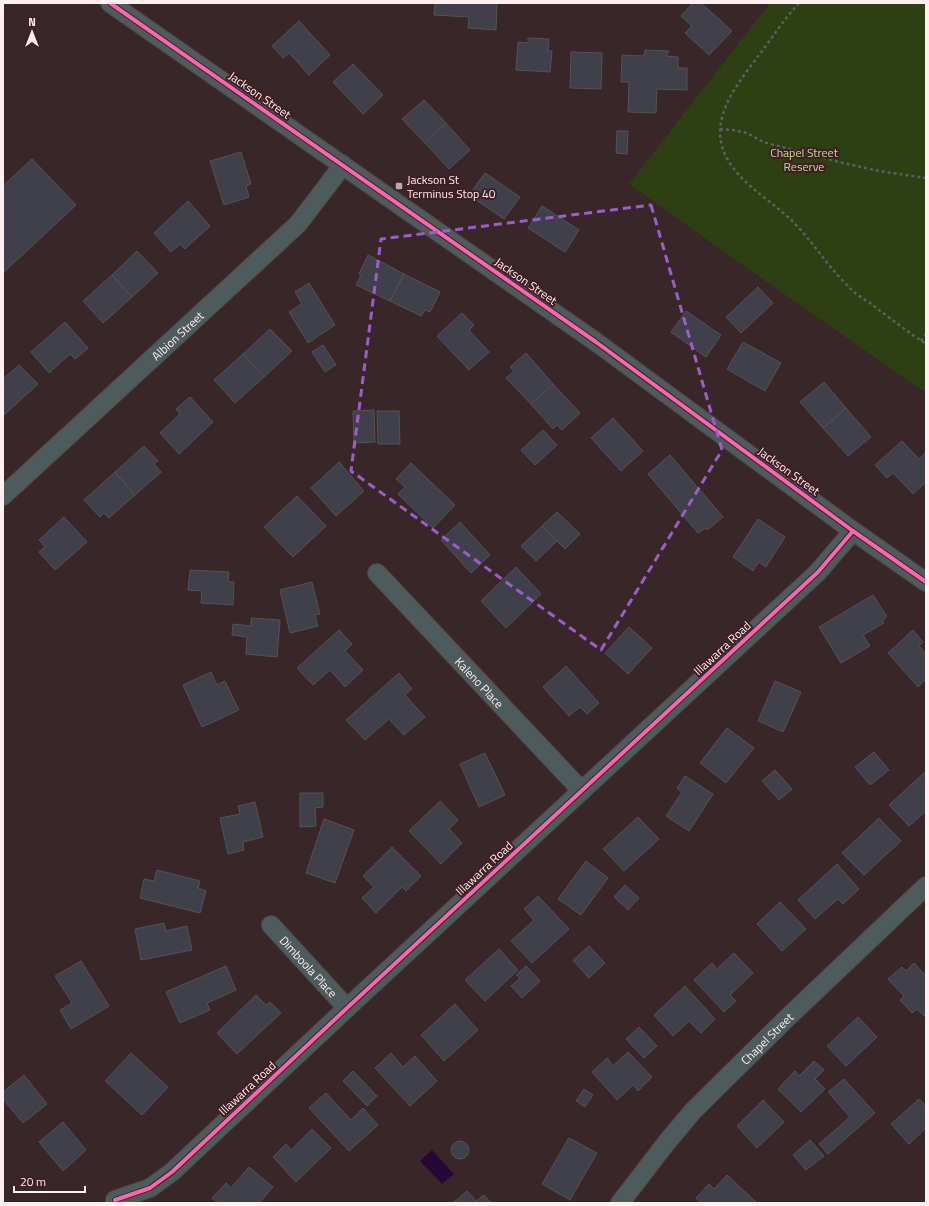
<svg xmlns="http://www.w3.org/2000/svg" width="929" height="1206" font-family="'Titillium Web',sans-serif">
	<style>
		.green { fill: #2e3f13 }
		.water { fill: #270735 }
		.building { fill: #40404a; stroke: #545158 }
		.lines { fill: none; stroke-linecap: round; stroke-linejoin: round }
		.minor-casing { stroke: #534446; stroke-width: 20 }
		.path { stroke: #5b6061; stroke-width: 2.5; stroke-dasharray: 3 3; stroke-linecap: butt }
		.minor { stroke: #4d5b5c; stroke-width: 18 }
		.cycleway-casing { stroke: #411e24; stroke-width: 6 }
		.cycleway { stroke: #f766af; stroke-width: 4 }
		.marked { fill: none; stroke: #9c5dcc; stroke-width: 3; stroke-dasharray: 8 5; stroke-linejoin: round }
		.poi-dot { fill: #b9a9ab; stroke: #411e24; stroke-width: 1.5 }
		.labels { text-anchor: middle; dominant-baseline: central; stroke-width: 4; stroke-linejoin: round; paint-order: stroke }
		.street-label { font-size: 12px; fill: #feeff1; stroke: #411e24 }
		.park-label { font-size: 12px; fill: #b5e089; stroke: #411e24 }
		.poi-label { font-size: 12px; fill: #feeff1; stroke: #411e24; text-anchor: start }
	</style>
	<rect width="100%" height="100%" fill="#392629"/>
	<path class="green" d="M770 3H926V393L734 259 629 184Z"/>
	<path class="water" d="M432 1150 454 1174 442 1184 420 1161Z"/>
	<g class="building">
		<path d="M435 3H497L496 30 468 28 469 17 434 15Z"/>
		<path d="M693 3H701L732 31 709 55 685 33 692 26 681 16Z"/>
		<path d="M299 21 330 55 309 75 289 53 283 58 272 46Z"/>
		<path d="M528 38 549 39 548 51H552L550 72 516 70 518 42 528 43Z"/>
		<path d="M645 50 669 51 666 56 678 57V68H687V90L657 89 656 113 628 112 629 82H621L622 55 644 56Z"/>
		<path d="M571 52 602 53 601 89 570 88Z"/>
		<path d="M353 64 383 95 363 114 333 82Z"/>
		<path d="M424 100 446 123 425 143 402 119Z"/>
		<path d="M446 123 470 150 449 169 425 143Z"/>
		<path d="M617 131H628L627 154 616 153Z"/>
		<path d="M241 152 251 184 246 186 249 197 224 205 210 161Z"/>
		<path d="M32 159 76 205 3 273V186Z"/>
		<path d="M485 173 520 197 504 219 469 195Z"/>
		<path d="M188 201 210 226 185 249 180 244 171 252 154 233Z"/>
		<path d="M542 206 579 230 565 252 528 228Z"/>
		<path d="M137 251 158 273 132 297 112 275Z"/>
		<path d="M368 255 404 274 390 301 356 285 361 275 359 274Z"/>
		<path d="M404 274 440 292 430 312 425 310 421 316 390 301Z"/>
		<path d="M112 275 132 297 103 323 83 301Z"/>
		<path d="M309 283 335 325 308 343 289 312 302 304 295 292Z"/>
		<path d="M758 287 773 303 741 333 726 317Z"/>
		<path d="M686 311 721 335 706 357 671 332Z"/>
		<path d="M462 313 474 325 469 330 489 352 469 370 437 336Z"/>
		<path d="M65 322 88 348 75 359 70 354 49 373 31 352Z"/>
		<path d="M270 329 292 351 264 377 243 354Z"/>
		<path d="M743 342 781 363 765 391 727 369Z"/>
		<path d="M323 345 336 365 325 372 312 352Z"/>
		<path d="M526 353 553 384 531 404 506 378 514 371 510 367Z"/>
		<path d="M243 354 264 377 235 403 214 380Z"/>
		<path d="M19 365 38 384 4 415 3 379Z"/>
		<path d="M824 382 846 408 823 428 800 402Z"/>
		<path d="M553 384 580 413 562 430 557 425 553 429 531 404Z"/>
		<path d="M190 397 213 422 179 454 160 433 180 414 176 409Z"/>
		<path d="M846 408 871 437 848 456 823 428Z"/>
		<path d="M374 410 375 442 354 443 353 411Z"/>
		<path d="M377 411H399L400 444H378Z"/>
		<path d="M613 418 643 451 621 471 591 438Z"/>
		<path d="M543 430 557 445 535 465 521 450Z"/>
		<path d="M902 441 919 459 926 452V482L913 494 893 473 887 478 875 465Z"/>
		<path d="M144 446 158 461 154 464 161 472 135 495 115 472Z"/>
		<path d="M670 455 723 517 707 530 705 528 698 533 648 474Z"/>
		<path d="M339 462 364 491 336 516 311 488Z"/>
		<path d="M411 463 455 505 433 528 398 494 405 487 396 479Z"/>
		<path d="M115 472 135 495 109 518 104 513 100 517 84 500Z"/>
		<path d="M297 496 326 526 293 557 264 527Z"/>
		<path d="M557 512 580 534 565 549 542 526Z"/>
		<path d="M64 517 87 542 55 570 39 552 45 547 39 540Z"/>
		<path d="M758 519 785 537 766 567 759 562 753 571 733 557Z"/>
		<path d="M460 522 490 555 471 573 441 540Z"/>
		<path d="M542 526 557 541 536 561 521 546Z"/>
		<path d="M516 567 541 594 506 628 481 601Z"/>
		<path d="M190 570 229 572 228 582H234L233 605 201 603 202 591 188 590Z"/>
		<path d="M312 582 320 614 315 615 318 626 290 633 280 590Z"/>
		<path d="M873 595 887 617 882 620 884 623 863 635 870 646 841 663 819 627Z"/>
		<path d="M251 618 280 620 277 657 246 654 247 637 232 635 233 624 251 626Z"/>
		<path d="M629 627 652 648 628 674 605 653Z"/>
		<path d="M339 630 352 644 345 651 363 670 345 687 330 670 313 685 297 668Z"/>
		<path d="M913 630 923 642 919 646 926 654V679L918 687 888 653Z"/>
		<path d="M566 666 599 703 587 714 580 707 569 716 543 687Z"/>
		<path d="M211 672 217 685 225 681 239 710 202 727 183 685Z"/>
		<path d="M399 673 412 689 405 695 425 717 404 735 389 719 365 740 346 720Z"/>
		<path d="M775 681 801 692 783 732 758 721Z"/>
		<path d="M727 728 754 748 726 783 700 763Z"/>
		<path d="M874 752 889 770 870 785 855 767Z"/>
		<path d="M485 753 505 795 479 807 460 764Z"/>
		<path d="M775 770 792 789 779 800 762 781Z"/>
		<path d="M925 772 926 773V811L909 826 889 805Z"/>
		<path d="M685 776 713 794 689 831 666 816 682 792 677 788Z"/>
		<path d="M300 793H323V807L315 808 316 826 300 827Z"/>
		<path d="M440 801 458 820 449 829 462 843 441 864 409 831Z"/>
		<path d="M255 802 263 837 243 842 244 850 228 854 220 818 240 814 238 806Z"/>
		<path d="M638 817 659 839 624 871 603 849Z"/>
		<path d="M879 818 901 841 864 875 842 853Z"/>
		<path d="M324 819 354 830 335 883 306 873Z"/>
		<path d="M392 847 421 876 406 891 402 887 376 913 362 898 374 887 363 876Z"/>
		<path d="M586 861 608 878 581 915 558 899Z"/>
		<path d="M837 864 859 889 843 904 838 899 815 919 798 900Z"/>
		<path d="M157 870 200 881 198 888 206 891 200 913 140 898 144 879 154 881Z"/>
		<path d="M625 885 639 898 628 910 614 897Z"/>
		<path d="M538 896 569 929 532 963 511 941 534 920 524 909Z"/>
		<path d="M780 902 806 929 782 951 757 924Z"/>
		<path d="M164 923 166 931 187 926 192 950 141 960 135 929Z"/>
		<path d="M589 946 605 963 589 978 573 960Z"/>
		<path d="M499 949 518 970 485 1001 465 980Z"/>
		<path d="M734 953 753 973 730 995 736 1001 724 1012 694 980 712 963 717 969Z"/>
		<path d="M81 961 109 1006 71 1029 60 1010 72 1003 55 976Z"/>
		<path d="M914 963 926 976V1015L924 1016 917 1009 912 1013 900 1000 904 996 888 979 902 967 906 971Z"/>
		<path d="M226 966 236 990 207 1003 210 1010 180 1023 166 992Z"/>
		<path d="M526 966 540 981 522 998 511 986 520 978 516 975Z"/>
		<path d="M685 986 715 1019 701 1033 689 1021 673 1036 654 1015Z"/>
		<path d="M256 995 266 1005 270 1002 281 1013 237 1054 217 1033Z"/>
		<path d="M455 1004 478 1030 444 1061 421 1035Z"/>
		<path d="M858 1017 877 1037 846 1066 827 1046Z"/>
		<path d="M639 1027 657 1046 644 1058 626 1039Z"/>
		<path d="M628 1052 652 1077 638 1091 633 1085 617 1100 592 1072 607 1058 613 1066Z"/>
		<path d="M131 1053 168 1087 142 1115 105 1081Z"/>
		<path d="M391 1053 403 1067 415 1056 437 1081 410 1106 375 1068Z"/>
		<path d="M814 1061 824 1070 815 1079 825 1089 801 1112 778 1089 795 1071 799 1076Z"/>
		<path d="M353 1071 377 1096 367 1106 343 1081Z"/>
		<path d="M24 1075 47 1104 23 1123 3 1099V1092Z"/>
		<path d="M844 1079 875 1113 828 1154 819 1144 850 1117 828 1092Z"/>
		<path d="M584 1089 593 1095 585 1107 576 1101Z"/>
		<path d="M326 1093 351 1120 363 1108 378 1125 349 1151 309 1108Z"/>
		<path d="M919 1099 926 1106V1128L909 1144 891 1124Z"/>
		<path d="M763 1100 784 1122 757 1148 737 1126Z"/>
		<path d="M63 1122 86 1150 63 1171 39 1142Z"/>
		<path d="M312 1129 331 1148 296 1182 273 1157 286 1144 291 1150Z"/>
		<path d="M569 1138 597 1153 570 1200 542 1184Z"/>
		<path d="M810 1140 824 1156 806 1170 793 1155Z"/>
		<circle cx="460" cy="1150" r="9"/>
		<path d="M249 1167 273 1187 259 1203H218L212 1198 226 1183 231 1188Z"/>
		<path d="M727 1175 756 1202 755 1203H701L696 1198 709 1184 714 1189Z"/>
		<path d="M467 1191 476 1201 484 1195 491 1203H453Z"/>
	</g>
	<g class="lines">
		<g class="minor-casing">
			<g id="minor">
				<path d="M110 3 596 342 853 531 926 582"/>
				<path id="s1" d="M3 496 298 224 343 165"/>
				<path id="s2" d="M377 573 582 791"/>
				<path id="s3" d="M271 925 347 1008"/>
				<path d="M115 1200 150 1188 172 1172 347 1008 818 572 853 531"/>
				<path id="s4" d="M620 1203 667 1142 693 1111 785 1020 926 886"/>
			</g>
		</g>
		<g class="path">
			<path d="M799 3C785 18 774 35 762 51 736 86 700 126 734 169 752 192 778 205 797 226 815 245 829 268 848 286 854 293 862 298 870 303 888 317 907 331 926 344"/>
			<path d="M720 129 733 130 747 133 763 142 843 163 879 171 926 178"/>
			<path d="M921 341 926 334"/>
		</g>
		<use href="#minor" class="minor"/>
		<g class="cycleway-casing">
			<g id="cycleway">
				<path d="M110 3 596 342 853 531 926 582"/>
				<path d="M115 1200 150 1188 172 1172 347 1008 818 572 853 531"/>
			</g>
		</g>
		<use href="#cycleway" class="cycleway"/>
	</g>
	<path class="marked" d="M651 205 722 450 601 650 351 471 381 239Z"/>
	<rect class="poi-dot" x="395" y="182" width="8" height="8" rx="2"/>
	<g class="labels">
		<g class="street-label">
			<text transform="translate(260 95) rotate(35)">Jackson Street</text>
			<text transform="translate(526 281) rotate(35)">Jackson Street</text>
			<text stroke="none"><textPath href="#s1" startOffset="237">Albion Street</textPath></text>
			<text transform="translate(789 471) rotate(36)">Jackson Street</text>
			<text transform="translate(722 648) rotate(-43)">Illawarra Road</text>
			<text stroke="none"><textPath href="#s2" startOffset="150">Kaleno Place</textPath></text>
			<text transform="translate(484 868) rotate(-43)">Illawarra Road</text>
			<text stroke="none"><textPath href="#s3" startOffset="56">Dimboola Place</textPath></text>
			<text stroke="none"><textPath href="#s4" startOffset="221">Chapel Street</textPath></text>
			<text transform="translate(247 1088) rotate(-43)">Illawarra Road</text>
		</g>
		<g class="park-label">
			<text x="804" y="152">Chapel Street<tspan x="804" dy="14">Reserve</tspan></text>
		</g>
		<g class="poi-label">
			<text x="407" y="179">Jackson St<tspan x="407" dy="14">Terminus Stop 40</tspan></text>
		</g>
	</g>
	<rect width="929" height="1206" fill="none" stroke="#feeff1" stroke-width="8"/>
	<g transform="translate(32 32)" stroke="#411e24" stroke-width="3" paint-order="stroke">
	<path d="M0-3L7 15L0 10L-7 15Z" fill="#feeff1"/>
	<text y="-6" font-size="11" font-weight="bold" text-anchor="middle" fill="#feeff1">N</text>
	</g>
	<path d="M14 1186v6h71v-6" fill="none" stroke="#feeff1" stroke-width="2"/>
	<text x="20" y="1186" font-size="12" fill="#feeff1" stroke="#411e24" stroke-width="3" paint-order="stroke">20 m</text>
</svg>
